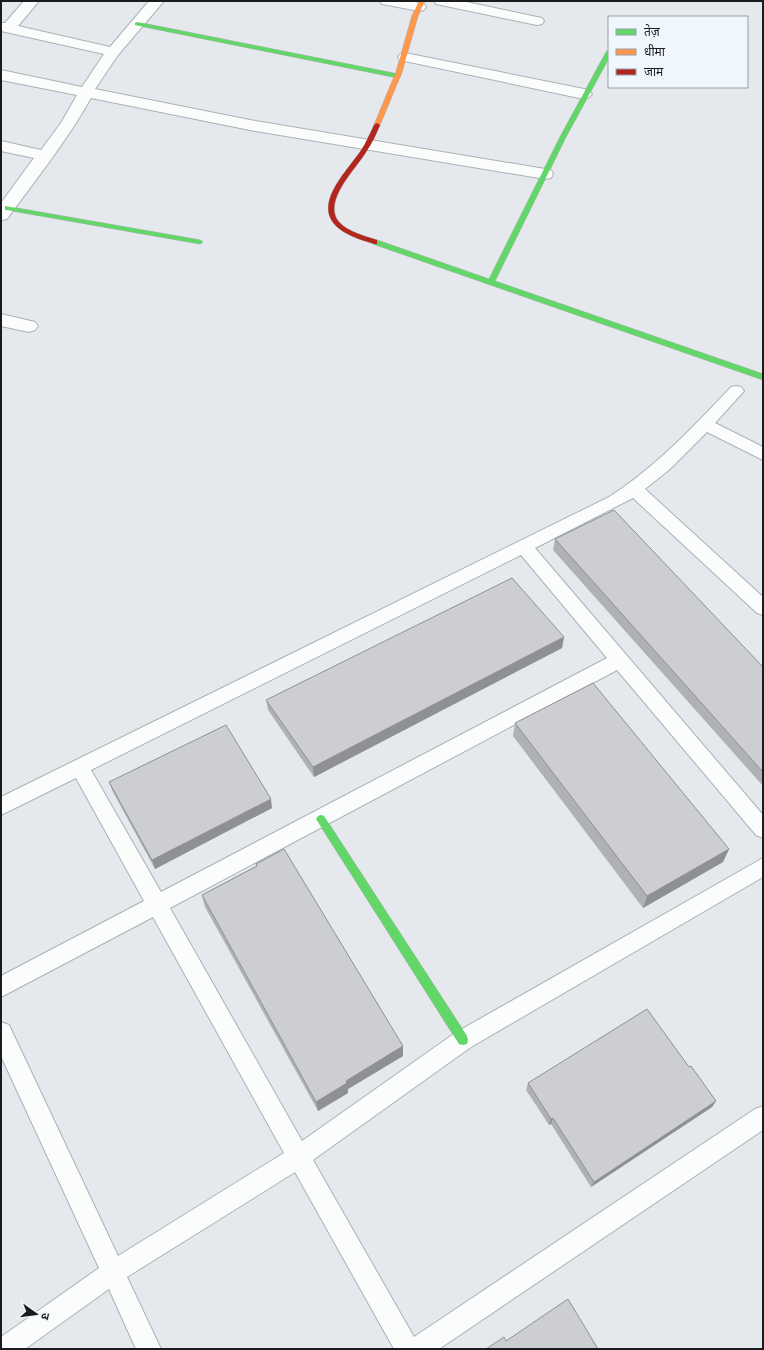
<svg xmlns="http://www.w3.org/2000/svg" width="764" height="1350" font-family="'Noto Sans','Noto Sans Devanagari',sans-serif">
	<style>
		.lines { fill: none; stroke-linecap: round; stroke-linejoin: round }
		.lane-casing { stroke: #adb0b4; stroke-width: 2 }
		.street-casing { stroke: #adb0b4; stroke-width: 2 }
		.fast-casing { stroke: #adb0b4; stroke-width: 1 }
		.slow-casing { stroke: #adb0b4; stroke-width: 1 }
		.jam-casing { stroke: #adb0b4; stroke-width: 1 }
		.lane { fill: #fbfcfc; fill-rule: evenodd }
		.street { fill: #fbfcfc; fill-rule: evenodd }
		.fast { fill: #63d668; fill-rule: evenodd }
		.slow { fill: #ff974d; fill-rule: evenodd }
		.jam { fill: #b3261e; fill-rule: evenodd }
		.wall { fill: #afb1b5 }
		.shaded-wall { fill: #8f9093 }
		.building { fill: #ccced2; stroke: #8f9093 }
	</style>
	<rect width="100%" height="100%" fill="#e5e9ee"/>
	<g class="lines">
		<g class="lane-casing">
			<path id="lane" d="M736 386 741 387 744 391 715 423 763 447V460L707 432 670 469 645 489 763 597V615L757 613 633 498 535 548 763 815V838L756 835 617 670 170 908 302 1141 455 1033 763 858V877L471 1047 313 1160 414 1337 755 1109 763 1106V1130L439 1349H394L295 1172 127 1277 161 1349H136L109 1289 25 1349H1V1337L99 1268 1 1056V1022L9 1025 118 1256 284 1153 153 917 1 997V976L144 901 76 778 1 815V797L609 497C656 467 693 427 731 387ZM521 555 607 658 161 892 91 770Z"/>
		</g>
		<g class="street-casing">
			<g id="street">
				<path d="M24 1H39L18 26 110 47 149 1H164L118 55 95 89 250 120 545 169 551 170 553 174 551 178 545 179 250 130 91 98C66 142 37 178 7 219L1 220V203L34 158 1 151V141L41 150 61 123 77 95 1 80V70L82 87 104 54 1 31V23H5Z"/>
				<path d="M380 1H410L424 4 426 7 424 10 419 11 382 4Z"/>
				<path d="M434 1H462L537 17 542 18 544 21 542 24 537 25 441 5 436 4Z"/>
				<path d="M405 53 584 89 589 91 592 94 589 97 584 99 400 60 398 57 400 54Z"/>
				<path d="M1 314 35 322 38 326 35 330 29 332 1 326Z"/>
			</g>
		</g>
		<g class="fast-casing">
			<g id="fast">
				<path d="M137 22 398 74 401 76 398 78 135 25V23Z"/>
				<path d="M609 50V58L566 137 495 281 763 374V380L373 244 372 242 375 240H377L489 279 560 137 606 52Z"/>
				<path d="M5 206 200 240 203 242 200 244 7 210H5Z"/>
				<path d="M321 815 324 816 467 1036 468 1040 467 1044 463 1045 459 1044 318 822 316 819 318 816Z"/>
			</g>
		</g>
		<g class="slow-casing">
			<path id="slow" d="M419 1H425L418 16 402 72 380 125 375 126 374 125 396 72 412 16Z"/>
		</g>
		<g class="jam-casing">
			<path id="jam" d="M377 123 380 125C376 134 372 144 366 152 356 169 322 201 339 222 348 232 365 236 377 240V244H375C343 235 314 222 336 185 343 173 352 163 360 152 365 144 370 134 374 125Z"/>
		</g>
		<use href="#lane" class="lane"/>
		<use href="#street" class="street"/>
		<use href="#fast" class="fast"/>
		<use href="#slow" class="slow"/>
		<use href="#jam" class="jam"/>
	</g>
	<g class="wall">
		<path d="M555 539 763 667V786L553 550Z"/>
		<path d="M564 637 562 648 314 777 268 710 266 700Z"/>
		<path d="M515 723 729 849 723 862 643 908 513 736Z"/>
		<path d="M109 782 272 808 155 869 113 792Z"/>
		<path d="M256 864 403 1046V1056L348 1089V1093L318 1111 205 907 202 895 256 866Z"/>
		<path d="M689 1067 716 1101 712 1107 591 1187 551 1124 549 1125 526 1090 528 1083Z"/>
	</g>
	<g class="shaded-wall">
		<path d="M564 637 562 648 314 777 313 767Z"/>
		<path d="M271 799 272 808 155 869 152 860Z"/>
		<path d="M729 849 723 862 643 908 647 896Z"/>
		<path d="M403 1046V1056L348 1089V1093L318 1111 316 1102 346 1081Z"/>
		<path d="M716 1101 712 1107 591 1187 594 1182Z"/>
		<path d="M553 1118 551 1124 549 1125 551 1119Z"/>
	</g>
	<g class="building">
		<path d="M614 510 763 667V772L555 539Z"/>
		<path d="M512 578 564 637 313 767 266 700Z"/>
		<path d="M593 683 729 849 647 896 515 723Z"/>
		<path d="M226 725 271 799 152 860 109 782Z"/>
		<path d="M284 849 403 1046 346 1081 347 1083 316 1102 202 895 257 866 256 864Z"/>
		<path d="M647 1009 689 1067 691 1066 716 1101 594 1182 553 1118 551 1119 528 1083Z"/>
		<path d="M568 1299 598 1349H486L504 1337 506 1341Z"/>
	</g>
	<rect width="764" height="1350" fill="none" stroke="#191b1f" stroke-width="4"/>
	<rect x="608" y="16" width="140" height="72" fill="#eff6fd" stroke="#999ea4"/>
	<rect x="616" y="29" width="20" height="6" fill="#63d668" stroke="#999ea4"/>
	<text x="644" y="36" font-size="12" fill="#191b1f">तेज़</text>
	<rect x="616" y="49" width="20" height="6" fill="#ff974d" stroke="#999ea4"/>
	<text x="644" y="56" font-size="12" fill="#191b1f">धीमा</text>
	<rect x="616" y="69" width="20" height="6" fill="#b3261e" stroke="#999ea4"/>
	<text x="644" y="76" font-size="12" fill="#191b1f">जाम</text>
	<g transform="translate(36 1314) rotate(104)" stroke="#eff6fd" stroke-width="3" paint-order="stroke">
	<path d="M0-3L7 15L0 10L-7 15Z" fill="#191b1f"/>
	<text y="-6" font-size="11" font-weight="bold" text-anchor="middle" fill="#191b1f">उ</text>
	</g>
</svg>
